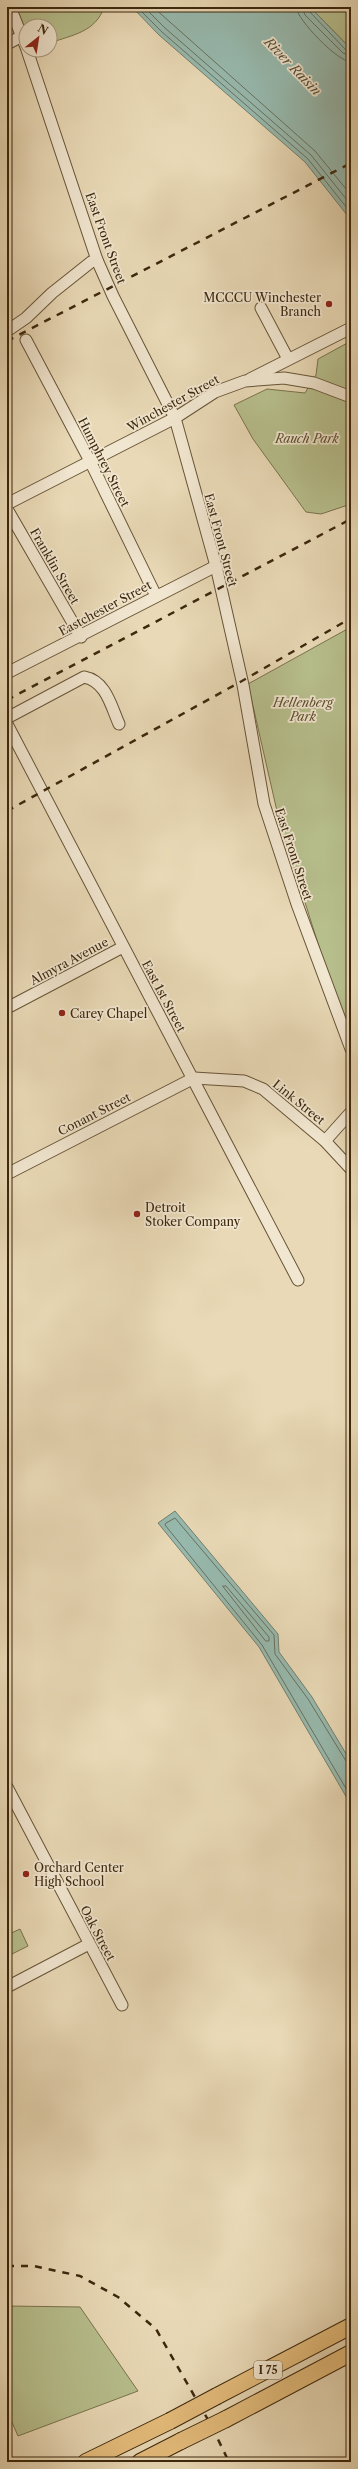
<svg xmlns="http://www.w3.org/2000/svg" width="358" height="2469" font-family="'Libre Caslon Text',serif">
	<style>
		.green { fill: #b7bf8d; stroke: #7a734d }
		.water { fill: #97baaf; stroke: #737f6e }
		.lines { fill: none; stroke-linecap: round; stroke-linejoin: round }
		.shore { stroke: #6a705e; stroke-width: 1 }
		.minor-casing { stroke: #675437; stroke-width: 13 }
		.highway-casing { stroke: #3c270d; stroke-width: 18 }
		.minor { stroke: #f1e6d0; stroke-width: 11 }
		.highway { stroke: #e4bc7b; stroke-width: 16 }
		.rail { stroke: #3c270d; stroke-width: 2.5; stroke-dasharray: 7 7; stroke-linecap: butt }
		.highway-bridge-casing { stroke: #3c270d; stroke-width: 18; stroke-linecap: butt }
		.highway-bridge { stroke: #e4bc7b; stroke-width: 16 }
		.poi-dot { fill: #8f2418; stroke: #f1e6d0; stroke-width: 1.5 }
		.labels { text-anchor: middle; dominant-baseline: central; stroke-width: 3.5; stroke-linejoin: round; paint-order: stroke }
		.shield { fill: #f1e6d0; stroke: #726048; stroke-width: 1 }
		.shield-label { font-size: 11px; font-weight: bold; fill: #3c270d }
		.street-label { font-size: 12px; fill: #3c270d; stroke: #f1e6d0 }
		.poi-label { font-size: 12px; fill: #3c270d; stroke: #f1e6d0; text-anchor: start }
		.park-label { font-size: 12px; font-style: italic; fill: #5b4d2d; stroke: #f1e6d0 }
		.water-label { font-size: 13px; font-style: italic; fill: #534c36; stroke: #f1e6d0 }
	</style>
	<rect width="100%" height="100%" fill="#e9d9b6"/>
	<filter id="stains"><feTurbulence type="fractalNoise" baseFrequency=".005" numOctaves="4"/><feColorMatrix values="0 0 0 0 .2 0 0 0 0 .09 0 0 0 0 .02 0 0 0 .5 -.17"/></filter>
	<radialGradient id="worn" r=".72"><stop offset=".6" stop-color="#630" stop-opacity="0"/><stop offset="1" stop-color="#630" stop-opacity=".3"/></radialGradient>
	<g class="green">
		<path d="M10 7H104C96 32 72 35 50 43V26H26V47Z"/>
		<path d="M310 7H351V49Z"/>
		<path d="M351 341V504L321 514 306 512 253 439 234 405 267 389 305 393 316 375 318 359Z"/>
		<path d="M351 627V1033L327 972 279 820 248 684Z"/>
		<path d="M20 1929 28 1946 8 1956 7 1935Z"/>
		<path d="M7 2306 80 2307 138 2391 18 2436 7 2411Z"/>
	</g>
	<g class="water">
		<path d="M132 7H310L351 49V220L305 162 159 35Z"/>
		<path d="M175 1511 278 1634 279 1652 312 1697 351 1762V1805L259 1647 158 1523Z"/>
	</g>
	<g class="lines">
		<g class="shore">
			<path d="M137 7 162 32 308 159 351 213"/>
			<path d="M144 7 165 28 311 155 351 205"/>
			<path d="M153 7 315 151 351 195"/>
			<path d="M296 7C297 20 338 62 351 62"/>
			<path d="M302 7 305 15 343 53 351 56"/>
			<path d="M307 7 309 11 346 50 351 51"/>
			<path d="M223 1586H226L269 1637V1641H266Z"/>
			<path d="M351 1763 346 1761 308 1699 275 1654 274 1635 175 1518 166 1523 165 1525 262 1645 351 1797"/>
		</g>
		<g class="minor-casing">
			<g id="minor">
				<path d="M10 7 26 47"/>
				<path d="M7 44 22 36"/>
				<path d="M27 50 97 260 113 296 175 418 216 566 243 685 264 804 297 904 351 1049"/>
				<path d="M261 308 288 359"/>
				<path d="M7 331 26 318 52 293 91 262 97 260"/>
				<path d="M26 340 90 461 156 596"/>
				<path d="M250 379 351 328"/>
				<path d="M7 504 175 418 215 392 245 381 284 378 314 383 351 397"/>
				<path d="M7 509 81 637"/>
				<path d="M7 673 216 566"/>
				<path d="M7 718 84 677C106 681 111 706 119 724"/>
				<path d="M7 724 298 1280"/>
				<path d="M7 1008 123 947"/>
				<path d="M325 1141 351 1112"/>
				<path d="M7 1174 194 1078 244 1081 263 1089 325 1141 351 1169"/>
				<path d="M7 1787 122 2005"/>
				<path d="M7 1987 89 1944"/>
			</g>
		</g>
		<g class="highway-casing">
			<g id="highway">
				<path d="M217 2396 351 2326"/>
				<path d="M226 2419 351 2353"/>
				<path d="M86 2462 170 2421"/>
				<path d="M140 2462 181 2441"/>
			</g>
		</g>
		<use href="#minor" class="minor"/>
		<use href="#highway" class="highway"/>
		<g class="rail">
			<path d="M7 341 351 163"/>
			<path d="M7 700 351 519"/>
			<path d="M7 811 242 681 351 618"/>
			<path d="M7 2266H34L80 2276 118 2297 156 2329 211 2425 229 2462"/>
		</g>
		<g class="highway-bridge-casing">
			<g id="highway-bridge">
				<path d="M170 2421 217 2396"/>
				<path d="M181 2441 226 2419"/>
			</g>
		</g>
		<use href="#highway-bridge" class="highway-bridge"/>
	</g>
	<g class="poi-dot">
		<circle cx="329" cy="304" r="4"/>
		<circle cx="62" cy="1013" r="4"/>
		<circle cx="137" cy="1214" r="4"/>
		<circle cx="26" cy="1874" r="4"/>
	</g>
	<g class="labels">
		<rect class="shield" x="254" y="2361" width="28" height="18" rx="3"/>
		<g class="shield-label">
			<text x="268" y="2370">I 75</text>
		</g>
		<g class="street-label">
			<text transform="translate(106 238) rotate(70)">East Front Street</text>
			<text transform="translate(173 403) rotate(-29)">Winchester Street</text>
			<text transform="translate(104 462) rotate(63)">Humphrey Street</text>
			<text transform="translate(221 540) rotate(75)">East Front Street</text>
			<text transform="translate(55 566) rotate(60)">Franklin Street</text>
			<text transform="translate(105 608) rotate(-28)">Eastchester Street</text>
			<text transform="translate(294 854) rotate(72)">East Front Street</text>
			<text transform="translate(69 961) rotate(-28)">Almyra Avenue</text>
			<text transform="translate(164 996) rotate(62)">East 1st Street</text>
			<text transform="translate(299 1102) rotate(39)">Link Street</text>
			<text transform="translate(94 1114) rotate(-27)">Conant Street</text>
			<text transform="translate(98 1933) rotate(62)">Oak Street</text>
		</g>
		<g class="poi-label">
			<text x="321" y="297" text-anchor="end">MCCCU Winchester<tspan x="321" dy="14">Branch</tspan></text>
			<text x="70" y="1013">Carey Chapel</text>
			<text x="145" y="1207">Detroit<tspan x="145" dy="14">Stoker Company</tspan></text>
			<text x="34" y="1867">Orchard Center<tspan x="34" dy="14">High School</tspan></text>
		</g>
		<g class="park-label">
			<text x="307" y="438">Rauch Park</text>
			<text x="303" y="702">Hellenberg<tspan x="303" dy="14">Park</tspan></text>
		</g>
		<g class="water-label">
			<text transform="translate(293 66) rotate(46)">River Raisin</text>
		</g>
	</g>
	<rect width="358" height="2469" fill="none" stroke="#e9d9b6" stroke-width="24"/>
	<rect x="8" y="8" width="342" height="2453" fill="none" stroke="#3c270d" stroke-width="2"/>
	<rect x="12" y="12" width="334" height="2445" fill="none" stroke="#3c270d"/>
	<g transform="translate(38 38) rotate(30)"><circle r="19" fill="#f1e6d0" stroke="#a99a82"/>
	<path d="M0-3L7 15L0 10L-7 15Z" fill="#8f2418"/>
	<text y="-6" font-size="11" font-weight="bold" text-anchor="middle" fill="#3c270d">N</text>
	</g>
	<rect width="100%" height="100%" filter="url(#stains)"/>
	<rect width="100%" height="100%" fill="url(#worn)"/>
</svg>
